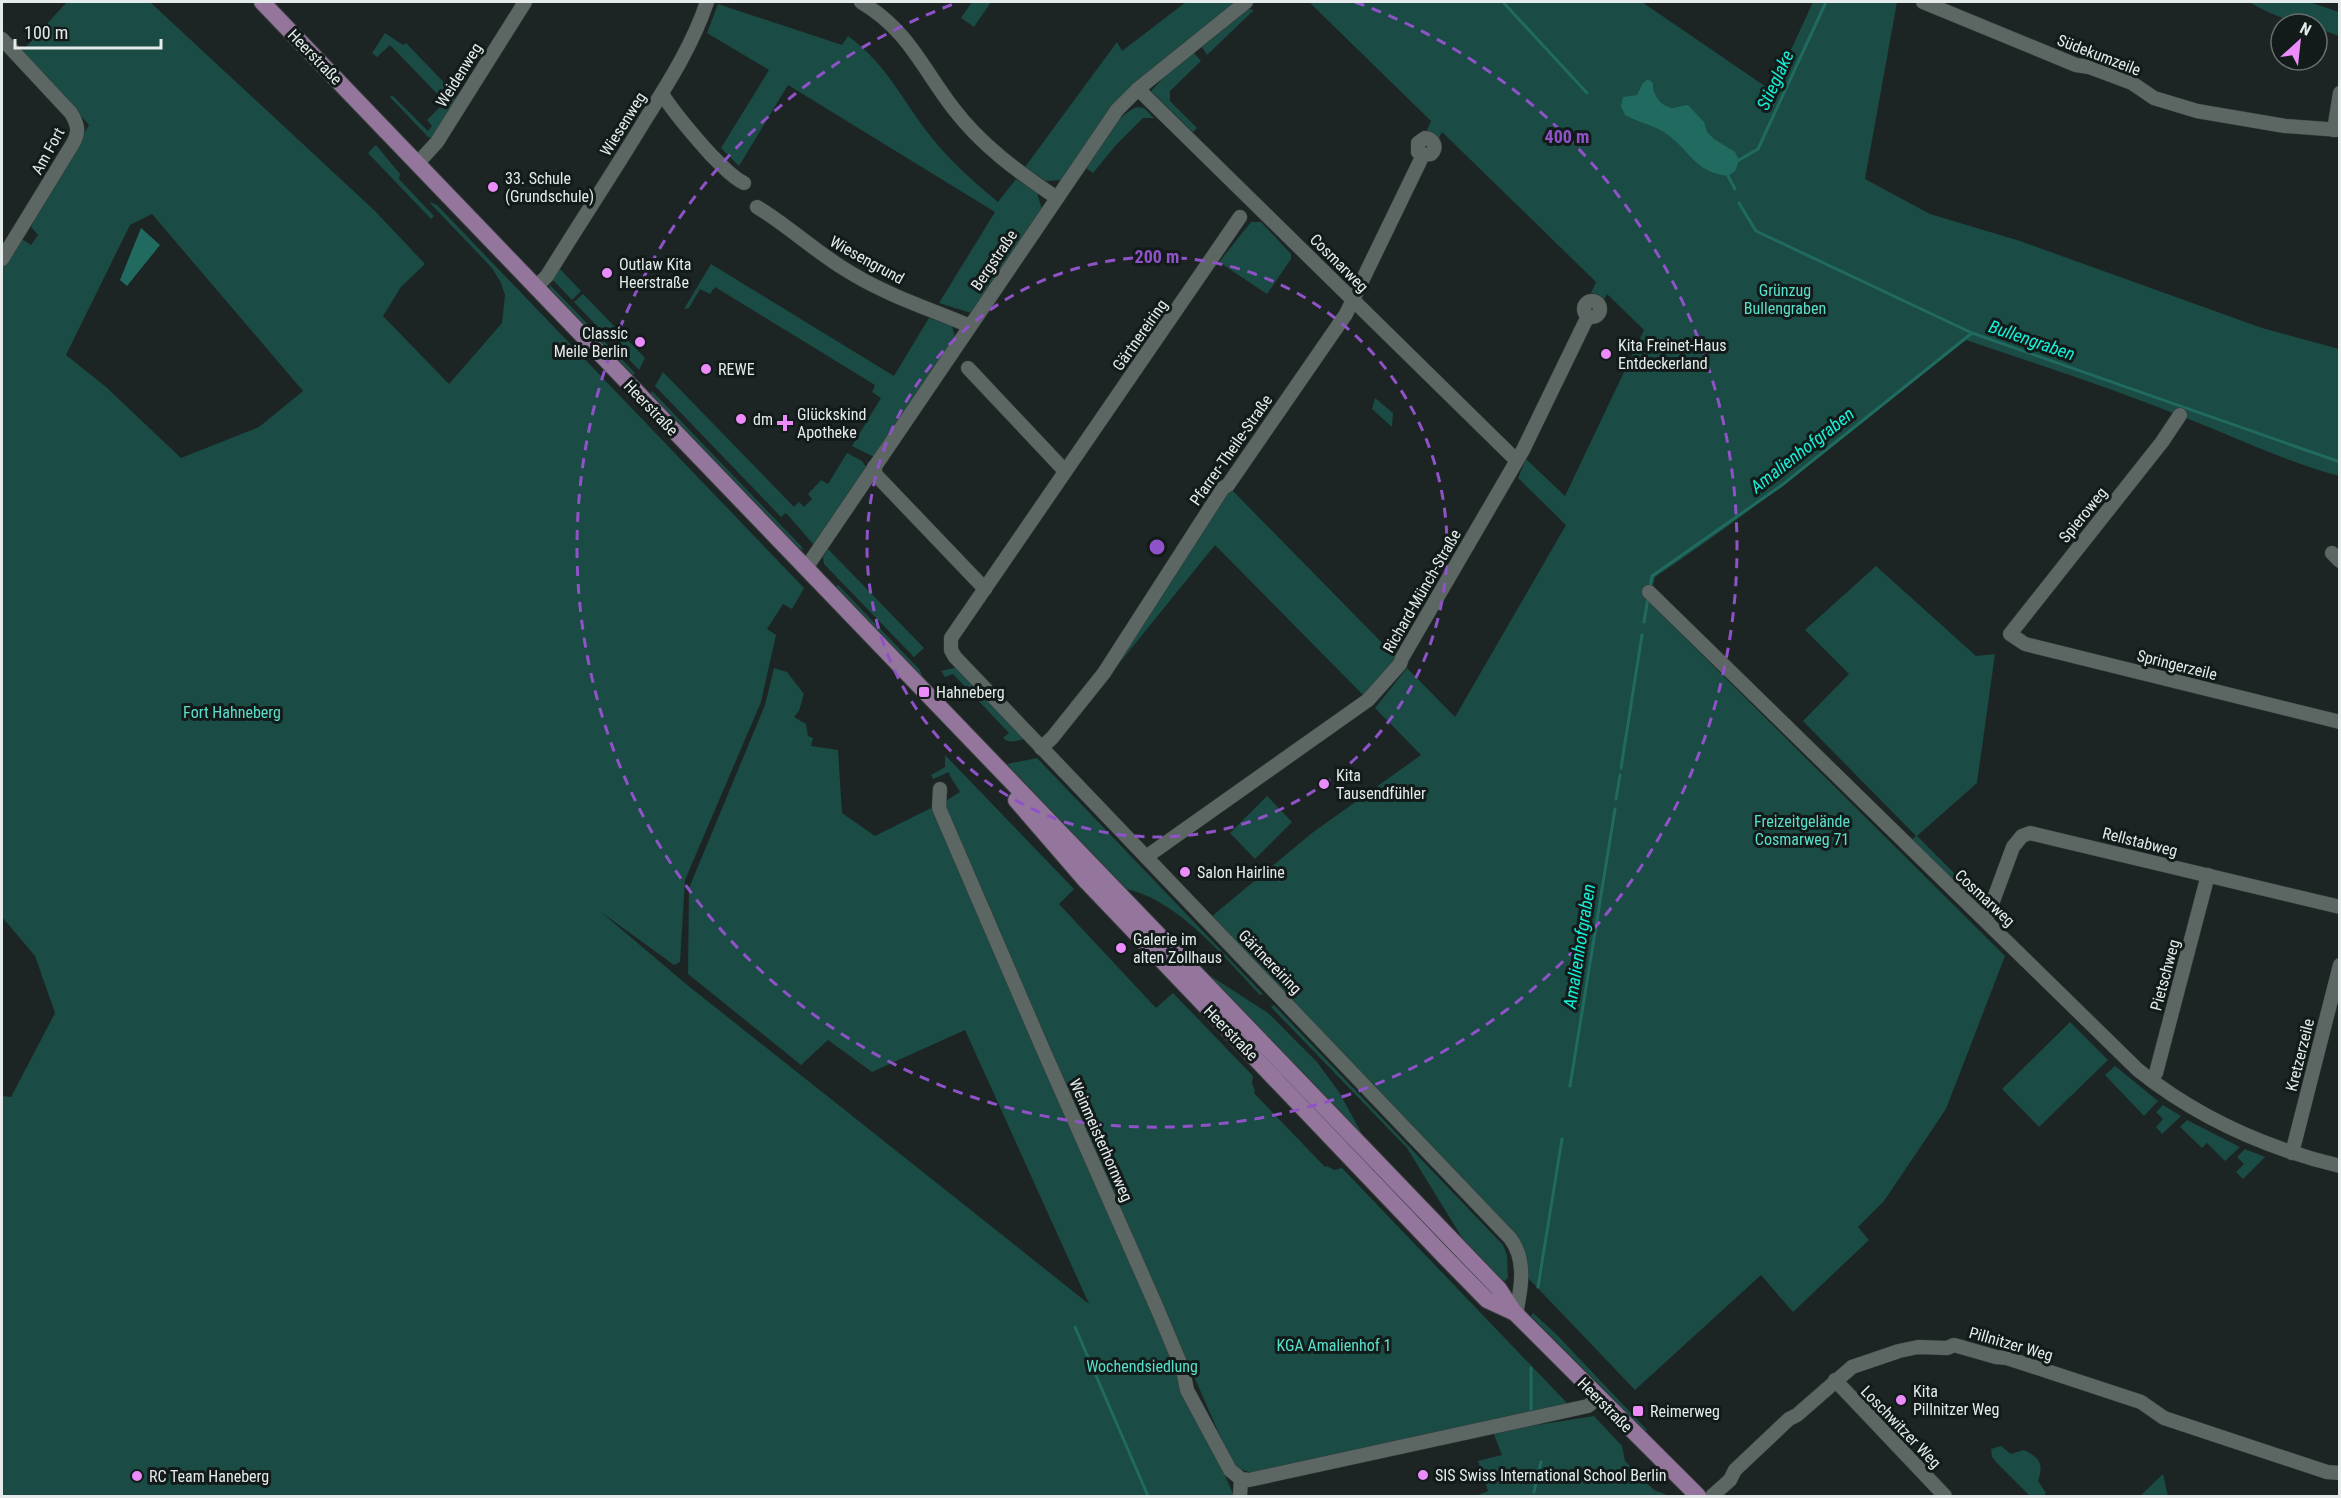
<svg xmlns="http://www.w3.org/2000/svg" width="2341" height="1498" font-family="'Roboto Condensed',sans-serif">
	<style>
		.green { fill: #1a4b44; fill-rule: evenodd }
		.water { fill: #206a5f }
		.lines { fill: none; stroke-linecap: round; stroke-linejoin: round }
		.stream { stroke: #206a5f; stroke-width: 3 }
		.minor-casing { stroke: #373f3d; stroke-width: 15 }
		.major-casing { stroke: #373f3d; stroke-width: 18 }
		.minor { stroke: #5c6764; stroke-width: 14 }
		.major { stroke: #94769c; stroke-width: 16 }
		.ring { fill: none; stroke: #9052c8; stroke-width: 3; stroke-dasharray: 10 8 }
		.poi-dot { fill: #ec8cfa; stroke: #131b1a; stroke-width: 2 }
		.labels { text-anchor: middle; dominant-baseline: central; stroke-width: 6; stroke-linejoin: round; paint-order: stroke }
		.street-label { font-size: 16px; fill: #e5ebea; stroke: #131b1a }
		.poi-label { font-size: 16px; fill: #e5ebea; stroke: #131b1a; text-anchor: start }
		.park-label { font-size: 16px; fill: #59e0cb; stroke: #131b1a }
		.water-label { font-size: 18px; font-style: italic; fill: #15efd6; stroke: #131b1a }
		.centre { fill: #9052c8; stroke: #131b1a; stroke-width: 3 }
		.ring-label { font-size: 18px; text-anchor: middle; font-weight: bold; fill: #9052c8; stroke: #131b1a; stroke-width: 6; stroke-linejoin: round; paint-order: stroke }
	</style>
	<rect width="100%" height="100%" fill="#1c2523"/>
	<g class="green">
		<path d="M67 2H150L375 211 425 264 401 287 383 316 449 384 502 323 505 295 501 283 492 268 429 202 437 205 804 588 792 609 783 604 767 629 776 635 761 702 685 880 680 962 674 965 601 912 686 984 1089 1304 965 1030 872 1072 828 1040 801 1065 688 974 689 888 765 705 774 668 787 672 804 694 799 711 794 717 806 724 808 736 813 738 811 746 838 750 842 813 875 836 931 808 1234 1496H2V1096L11 1097 55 1013 35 956 2 917V263L19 237 31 245 38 235 31 227 38 211 89 125 22 51ZM152 214 303 391 259 427 181 458 106 387 66 355 130 225Z"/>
		<path d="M972 2H991L974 27 961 18Z"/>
		<path d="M1186 2H1238L1140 79 1062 180 1046 181 1025 167 1117 42 1122 51Z"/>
		<path d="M1309 2H1642L1772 91 1813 2H1897L1865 179 1930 214 2020 241 2262 328 2339 349V476C2286 462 2237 438 2186 418 2114 389 2040 365 1966 340 1864 421 1764 504 1655 577L1649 602 2005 956 1946 1109 1884 1201 1858 1227 1869 1240 1793 1312 1761 1275 1635 1390 1528 1278 1526 1256 1516 1235 1211 917 1312 833 1421 755 1375 708 1407 668 1455 717 1566 525 1518 478 1526 459 1565 496 1644 330 1607 294 1604 300 1597 294 1591 293 1596 282 1442 132 1439 138 1432 133 1426 132 1431 121Z"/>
		<path d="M2249 2H2309L2339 12V36L2317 28V24C2292 24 2270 14 2249 2Z"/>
		<path d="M718 4 842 45 848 36C888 65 902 101 932 138 951 162 974 182 998 202L1016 179 1037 193 1042 209 971 313 939 303 995 212 788 85 739 166 721 148 769 70 707 33Z"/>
		<path d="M1249 9 1254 10 1207 55 1202 47Z"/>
		<path d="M385 33 403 45 406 43 458 97 432 138 428 137 390 97 392 95 428 131 432 126 427 120 445 102 390 45 377 57 372 53Z"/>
		<path d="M1194 53 1201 61 1170 91V101L1197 128 1193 132 1151 91 1170 71Z"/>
		<path d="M1137 107 1144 108 1154 118H1143L1116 145 1093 173 1086 168C1100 148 1114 116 1137 107Z"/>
		<path d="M376 145 400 174 399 179 434 216 431 219 368 153Z"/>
		<path d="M1251 222H1261L1291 254V259L1267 294 1219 262Z"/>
		<path d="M711 264 894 376 929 318 952 326 955 337 874 457 852 446 881 398 872 392 875 385 715 287 710 294 700 289 689 308 684 309Z"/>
		<path d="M558 267 581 291 572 300 552 279Z"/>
		<path d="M549 284 635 373 633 375 550 289Z"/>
		<path d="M583 294 645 358 639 370 574 302Z"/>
		<path d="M663 372 794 507 799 502 804 507 812 499 808 494 821 480 828 484 847 453 862 461 867 468 814 545 786 513 781 517 655 386Z"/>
		<path d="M652 391 801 546 804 550 799 548 651 394Z"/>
		<path d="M1375 398 1393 413 1392 427 1372 409Z"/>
		<path d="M1227 489H1231L1397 658 1365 697 1215 545 1100 687 1203 532 1202 527Z"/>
		<path d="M828 549 924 648 914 657 824 564 823 557Z"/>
		<path d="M1876 566 1976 656 1995 654 1977 783 1917 836 1978 897 1976 904 1909 842 1916 836 1803 721 1849 674 1805 630Z"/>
		<path d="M838 585 919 669 924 679 836 586Z"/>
		<path d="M958 667 1024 739C1016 741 1010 744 1003 738L1009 733 953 674 945 677 941 671Z"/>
		<path d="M945 755 1074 889 1059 904 1156 1008 1173 993 1253 1076 1252 1083 1255 1091 1254 1093 1325 1167 1327 1166 1334 1170 1342 1168 1568 1404 1255 1474 1240 1469 1231 1461 945 807 947 800 960 792 950 776 949 772 933 779 931 775 945 767Z"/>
		<path d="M1037 758 1263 994 1260 995C1223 956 1176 897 1121 888L1007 764Z"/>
		<path d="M1267 796 1292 822 1255 859 1230 833Z"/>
		<path d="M1206 973 1268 1013 1317 1062 1339 1092 1363 1136Z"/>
		<path d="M1274 1005 1503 1245 1507 1255 1508 1278 1501 1284 1469 1249 1407 1148 1271 1007Z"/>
		<path d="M2070 1022 2108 1060 2039 1127 2002 1089Z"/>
		<path d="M2115 1066 2158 1101 2144 1116 2105 1075Z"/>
		<path d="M2163 1105 2181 1116 2162 1134 2156 1127 2163 1119 2156 1112Z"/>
		<path d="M2187 1120 2240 1147 2225 1161 2207 1143 2202 1148 2180 1127Z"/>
		<path d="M2245 1149 2265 1157 2243 1179 2236 1172 2244 1164 2237 1157Z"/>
		<path d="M1533 1313 1556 1334 1648 1431 1644 1430 1531 1316Z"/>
		<path d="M1594 1416 1622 1446 1625 1461 1654 1490 1670 1496H1479L1478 1495 1488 1491 1478 1461 1502 1455 1493 1432Z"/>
		<path d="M2001 1446 2011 1454 2024 1450C2040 1458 2044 1464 2038 1481L2046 1493 2044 1496H2030L1997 1463 1992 1457 1991 1449Z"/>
		<path d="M2163 1474 2168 1496H2140Z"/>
	</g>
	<g class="water">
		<path d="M1648 79 1653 83C1652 94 1661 107 1673 108 1677 108 1683 105 1688 105L1704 122 1707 132 1714 139 1735 152 1739 160 1736 170 1728 176C1695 172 1691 152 1668 135 1655 125 1639 123 1625 115L1621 106 1623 97 1637 95 1643 83Z"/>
		<path d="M141 228 160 245 127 286 120 280Z"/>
	</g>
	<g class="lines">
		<g class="stream">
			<path d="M1503 2 1587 93"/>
			<path d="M1739 160 1758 149 1826 2"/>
			<path d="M1728 176 1735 189"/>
			<path d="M1739 203 1756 231 1972 333 2340 462"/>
			<path d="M1650 587 1652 576 1782 485 1972 333"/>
			<path d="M1644 622 1648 598"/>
			<path d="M1621 768 1642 635"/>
			<path d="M1616 799 1620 775"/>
			<path d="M1570 1086 1615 809"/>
			<path d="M1538 1287 1562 1139"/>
			<path d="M1075 1327 1148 1496"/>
			<path d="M1531 1368V1409"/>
			<path d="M1534 1492 1541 1462"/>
		</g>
		<g class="minor-casing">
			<g id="minor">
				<path d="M861 2C908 30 921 66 953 108 981 145 1018 172 1057 198"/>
				<path d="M1923 2 2076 65 2089 67 2132 83 2154 98 2197 111 2285 126 2340 130"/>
				<path d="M2 39 71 113C78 125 80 132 72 145L2 259"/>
				<path d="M1138 89 1516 460"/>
				<path d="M662 94C677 117 693 135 712 156 723 166 731 177 744 183"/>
				<path d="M2334 130 2340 93"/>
				<path d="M417 164 437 142 525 2"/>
				<path d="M757 207C790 227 818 254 851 273 889 296 930 309 970 326"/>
				<path d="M1240 217 951 638V650L955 657 1510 1238C1527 1260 1521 1289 1516 1314"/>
				<path d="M536 287 547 276C579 224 613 173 645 120 669 82 693 44 707 2"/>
				<circle cx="1592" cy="309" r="8"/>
				<path d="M968 368 1065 471"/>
				<path d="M2180 415 2162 442 2010 634 2025 644 2340 722"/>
				<path d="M874 467 876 475 985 589"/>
				<path d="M2332 553 2340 561"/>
				<path d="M806 568 1117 110 1138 89 1246 2"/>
				<path d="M1649 592 2138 1070C2198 1118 2265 1148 2340 1166"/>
				<path d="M1041 748 1052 738 1104 673 1223 488 1228 485 1346 314 1423 155 1418 152V143L1425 138C1434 139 1438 148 1431 154L1423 155"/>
				<path d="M940 789 939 808 1042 1047 1157 1308 1183 1370 1187 1390 1230 1470 1241 1479 1249 1480 1588 1406 1598 1398"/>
				<path d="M1146 857 1368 700 1400 664 1402 658 1523 450 1588 316"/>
				<path d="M1986 920 2013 847 2022 836 2030 833 2340 907"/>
				<path d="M2151 1080 2156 1073 2208 875"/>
				<path d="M2292 1153 2340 965"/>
				<path d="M1835 1380 1945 1496"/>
				<path d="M1240 1496 1241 1479"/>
				<path d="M1712 1496 1730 1480 1735 1470 1789 1419 1797 1415 1852 1367 1899 1351 1918 1347 1947 1348 1954 1345 1996 1357 2007 1358 2141 1402 2164 1418 2327 1472 2340 1473"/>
			</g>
		</g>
		<g class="major-casing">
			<g id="major">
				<path d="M262 2 1499 1289 1514 1312 1698 1496"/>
				<path d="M1016 800 1086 881 1443 1255 1487 1300 1513 1312"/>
			</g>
		</g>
		<use href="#minor" class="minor"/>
		<use href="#major" class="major"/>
	</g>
	<g class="ring">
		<circle cx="1157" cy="547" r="290"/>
		<path d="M1355 2A580 580 0 1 1 959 2"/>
	</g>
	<g class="poi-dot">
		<circle cx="493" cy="187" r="6"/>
		<circle cx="607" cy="273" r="6"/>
		<circle cx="640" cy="342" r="6"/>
		<circle cx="1606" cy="354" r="6"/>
		<circle cx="706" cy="369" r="6"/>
		<circle cx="741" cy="419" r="6"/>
		<path d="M782 414h6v6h6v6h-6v6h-6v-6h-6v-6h6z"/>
		<rect x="918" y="686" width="12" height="12" rx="3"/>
		<circle cx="1324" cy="784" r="6"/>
		<circle cx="1185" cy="872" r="6"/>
		<circle cx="1121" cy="948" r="6"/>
		<circle cx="1901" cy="1400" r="6"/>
		<rect x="1632" y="1405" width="12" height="12" rx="3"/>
		<circle cx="1423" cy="1475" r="6"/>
		<circle cx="137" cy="1476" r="6"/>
	</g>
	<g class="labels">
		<g class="street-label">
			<text transform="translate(2099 55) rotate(21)">Südekumzeile</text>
			<text transform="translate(315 57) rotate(46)">Heerstraße</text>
			<text transform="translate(459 75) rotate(-58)">Weidenweg</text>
			<text transform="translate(623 124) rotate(-58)">Wiesenweg</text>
			<text transform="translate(48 151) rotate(-61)">Am Fort</text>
			<text transform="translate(867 260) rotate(29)">Wiesengrund</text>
			<text transform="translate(994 260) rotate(-56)">Bergstraße</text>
			<text transform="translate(1339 263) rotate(45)">Cosmarweg</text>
			<text transform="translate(1140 335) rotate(-55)">Gärtnereiring</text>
			<text transform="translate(651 408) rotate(46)">Heerstraße</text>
			<text transform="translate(1231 450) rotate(-55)">Pfarrer-Theile-Straße</text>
			<text transform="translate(2083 515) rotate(-51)">Spieroweg</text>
			<text transform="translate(1422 591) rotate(-60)">Richard-Münch-Straße</text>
			<text transform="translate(2177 665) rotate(14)">Springerzeile</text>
			<text transform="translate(2140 842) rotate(14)">Rellstabweg</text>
			<text transform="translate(1985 898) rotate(43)">Cosmarweg</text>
			<text transform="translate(1270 962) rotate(46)">Gärtnereiring</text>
			<text transform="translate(2165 975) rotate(-75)">Pietschweg</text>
			<text transform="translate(1231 1033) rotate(46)">Heerstraße</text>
			<text transform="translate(2300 1055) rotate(-76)">Kretzerzeile</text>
			<text transform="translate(1101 1140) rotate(66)">Weinmeisterhornweg</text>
			<text transform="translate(2011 1344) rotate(16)">Pillnitzer Weg</text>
			<text transform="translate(1605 1405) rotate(45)">Heerstraße</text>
			<text transform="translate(1901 1427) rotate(46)">Loschwitzer Weg</text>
		</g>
		<g class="poi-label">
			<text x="505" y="178">33. Schule<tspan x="505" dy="18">(Grundschule)</tspan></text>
			<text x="619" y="264">Outlaw Kita<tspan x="619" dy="18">Heerstraße</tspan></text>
			<text x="628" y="333" text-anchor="end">Classic<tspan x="628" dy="18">Meile Berlin</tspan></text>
			<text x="1618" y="345">Kita Freinet-Haus<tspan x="1618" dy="18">Entdeckerland</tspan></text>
			<text x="718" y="369">REWE</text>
			<text x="797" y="414">Glückskind<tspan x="797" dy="18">Apotheke</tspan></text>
			<text x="753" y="419">dm</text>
			<text x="936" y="692">Hahneberg</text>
			<text x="1336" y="775">Kita<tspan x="1336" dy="18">Tausendfühler</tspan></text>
			<text x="1197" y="872">Salon Hairline</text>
			<text x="1133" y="939">Galerie im<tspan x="1133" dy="18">alten Zollhaus</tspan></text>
			<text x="1913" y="1391">Kita<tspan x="1913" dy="18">Pillnitzer Weg</tspan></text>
			<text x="1650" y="1411">Reimerweg</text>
			<text x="1435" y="1475">SIS Swiss International School Berlin</text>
			<text x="149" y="1476">RC Team Haneberg</text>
		</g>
		<g class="park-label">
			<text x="1785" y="290">Grünzug<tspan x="1785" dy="18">Bullengraben</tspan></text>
			<text x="232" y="712">Fort Hahneberg</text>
			<text x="1802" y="821">Freizeitgelände<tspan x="1802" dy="18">Cosmarweg 71</tspan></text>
			<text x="1334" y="1345">KGA Amalienhof 1</text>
			<text x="1142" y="1366">Wochendsiedlung</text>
		</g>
		<g class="water-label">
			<text transform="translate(1775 80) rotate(-65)">Stieglake</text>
			<text transform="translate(2032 340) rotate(19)">Bullengraben</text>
			<text transform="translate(1802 450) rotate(-38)">Amalienhofgraben</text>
			<text transform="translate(1579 946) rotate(-81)">Amalienhofgraben</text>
		</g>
	</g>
	<circle cx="1157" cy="547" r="9" class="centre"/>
	<g class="ring-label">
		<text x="1567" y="143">400 m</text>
		<text x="1157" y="263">200 m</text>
	</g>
	<rect width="2341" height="1498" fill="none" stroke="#e5ebea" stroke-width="6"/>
	<g transform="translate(2299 42) rotate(27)"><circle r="28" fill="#131b1a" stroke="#676e6d" stroke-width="1.5"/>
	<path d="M0-4.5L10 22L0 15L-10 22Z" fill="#ec8cfa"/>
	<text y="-9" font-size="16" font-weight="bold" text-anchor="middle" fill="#e5ebea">N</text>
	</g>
	<path d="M15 39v9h146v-9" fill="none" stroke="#e5ebea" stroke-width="3"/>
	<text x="24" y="39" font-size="18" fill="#e5ebea" stroke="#131b1a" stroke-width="4.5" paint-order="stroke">100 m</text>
</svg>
